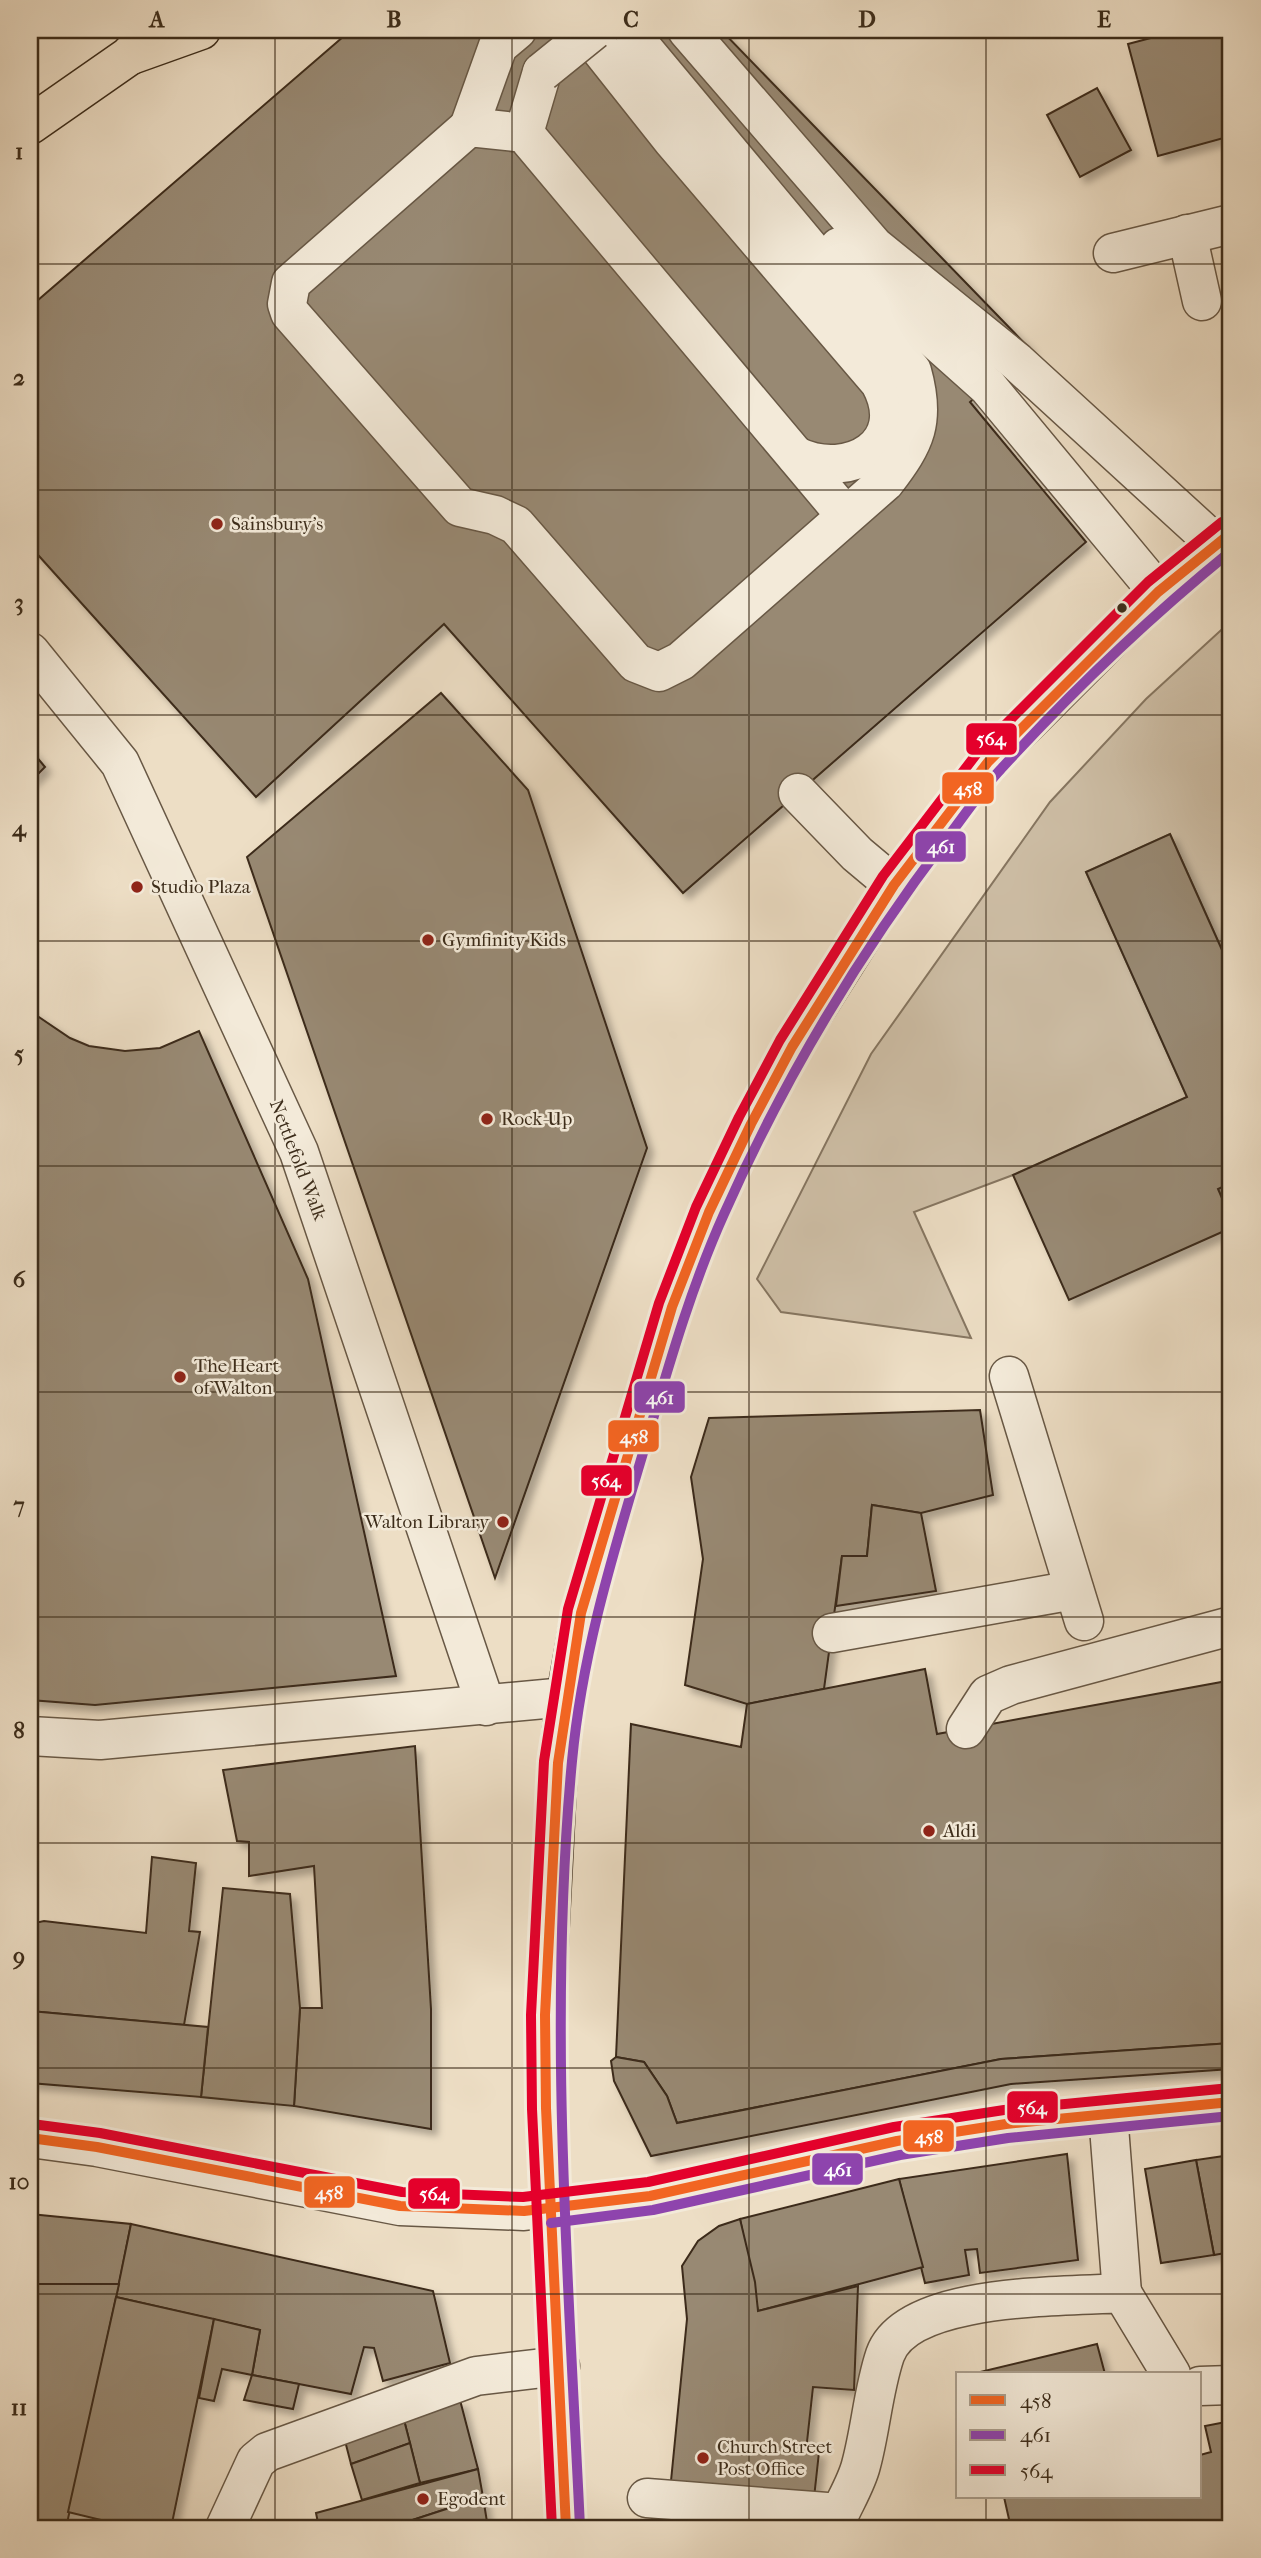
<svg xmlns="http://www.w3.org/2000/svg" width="1261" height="2558" font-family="'IM FELL French Canon',serif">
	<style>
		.green { fill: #cfc0a8; stroke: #867661; stroke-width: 2 }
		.building { fill: #988973; stroke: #3c2c1a; stroke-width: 2; filter: url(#shadow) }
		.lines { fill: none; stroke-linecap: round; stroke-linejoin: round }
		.minor-casing { stroke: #685845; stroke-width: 41 }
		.major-casing { stroke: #3c2c1a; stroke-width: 41 }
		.minor { stroke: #f3ead9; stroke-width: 38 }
		.major { stroke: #eddec5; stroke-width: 38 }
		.minor-bridge-casing { stroke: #685845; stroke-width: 41; stroke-linecap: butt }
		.minor-bridge { stroke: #f3ead9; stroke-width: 38 }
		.bus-1-casing { stroke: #f3ead9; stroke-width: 16 }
		.bus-2-casing { stroke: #f3ead9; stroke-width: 16 }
		.bus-3-casing { stroke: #f3ead9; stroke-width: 16 }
		.bus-1 { stroke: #f26522; stroke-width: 10 }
		.bus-2 { stroke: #8e44ad; stroke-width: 10 }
		.bus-3 { stroke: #e4002b; stroke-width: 10 }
		.grid { fill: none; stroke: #3c2c1a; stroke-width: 2; stroke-opacity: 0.55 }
		.poi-dot { fill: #8f2418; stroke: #f3ead9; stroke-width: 2.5 }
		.bus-dot { fill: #3c2c1a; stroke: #f3ead9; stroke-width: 2.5 }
		.labels { text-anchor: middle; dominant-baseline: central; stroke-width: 5; stroke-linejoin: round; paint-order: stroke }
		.poi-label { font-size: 19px; fill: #3c2c1a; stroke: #f3ead9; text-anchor: start }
		.street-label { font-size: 19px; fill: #3c2c1a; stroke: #f3ead9 }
		.line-badge { stroke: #f3ead9; stroke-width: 2.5 }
		.badge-label { font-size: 19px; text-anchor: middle; font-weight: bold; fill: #fff }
		.neatline { fill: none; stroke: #3c2c1a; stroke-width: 2.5 }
		.grid-label { font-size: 23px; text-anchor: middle; font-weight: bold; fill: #3c2c1a }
	</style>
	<defs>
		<filter id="shadow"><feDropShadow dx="6" dy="6" stdDeviation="3.5" flood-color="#0004"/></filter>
	</defs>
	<rect width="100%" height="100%" fill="#eddec5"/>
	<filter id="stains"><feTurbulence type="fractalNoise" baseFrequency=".00286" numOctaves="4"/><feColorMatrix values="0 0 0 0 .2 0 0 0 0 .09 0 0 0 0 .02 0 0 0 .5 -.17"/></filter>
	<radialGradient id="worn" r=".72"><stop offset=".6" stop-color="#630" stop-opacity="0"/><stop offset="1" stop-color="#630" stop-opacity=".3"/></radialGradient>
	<g class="green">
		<path d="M1231 621V970L1170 834 1086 872 1187 1097 1013 1175 914 1212 971 1338 781 1312 757 1279 871 1054 1050 802 1146 699Z"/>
		<path d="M1231 1183V1215L1218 1189Z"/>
	</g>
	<g class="building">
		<path d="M351 30H721L1030 349 970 402 1086 542 683 893 444 624 256 797 30 546V307Z"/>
		<path d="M1181 30H1224L1231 58V136L1158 156 1128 44Z"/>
		<path d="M1097 88 1131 150 1080 177 1047 115Z"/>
		<path d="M441 693 528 790 647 1148 495 1578 247 857Z"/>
		<path d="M30 749 45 767 30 782Z"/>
		<path d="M1170 834 1231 970V1183L1218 1189 1231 1219V1228L1069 1300 1013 1175 1187 1097 1086 872Z"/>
		<path d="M30 1011 70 1038 89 1046 125 1051 160 1048 199 1031 308 1279 396 1676 95 1705 30 1700Z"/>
		<path d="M980 1410 993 1495 921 1513 872 1505 867 1556H842L824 1689 747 1704 685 1685 703 1559 691 1477 709 1418Z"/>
		<path d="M872 1505 921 1513 936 1591 836 1606 842 1556H867Z"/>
		<path d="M925 1669 937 1734 1227 1681 1231 1747V2043L1001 2059 677 2123 667 2096 644 2062 616 2057 631 1724 741 1747 747 1704Z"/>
		<path d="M415 1746 431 2009V2129L294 2106 300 2008H322L314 1866 249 1876V1842L237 1841 223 1770Z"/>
		<path d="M152 1857 196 1863 189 1931 200 1932 184 2025 30 2011V1924L44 1921 146 1933Z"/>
		<path d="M223 1888 290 1894 300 2008 294 2106 201 2097Z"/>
		<path d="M30 2011 208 2027 201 2097 30 2083Z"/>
		<path d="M1231 2043V2069L1011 2084 651 2156 614 2081 611 2061 616 2057 644 2062 667 2096 677 2123 1001 2059Z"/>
		<path d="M1067 2154 1078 2260 980 2273 977 2249 965 2250 969 2275 925 2283 899 2179Z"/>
		<path d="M1231 2155V2252L1214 2255 1196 2160Z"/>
		<path d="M1196 2160 1214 2255 1161 2263 1145 2169Z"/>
		<path d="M899 2179 923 2267 758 2311 740 2219Z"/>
		<path d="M30 2214 131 2224 119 2284H30Z"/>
		<path d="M740 2219 755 2282 758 2311 858 2286 854 2390 813 2387 806 2451 819 2452 814 2498 670 2491 687 2319 682 2266 698 2241 719 2226Z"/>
		<path d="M131 2224 433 2291 450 2363 383 2381 374 2348 364 2347 351 2394 252 2375 260 2330 116 2297Z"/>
		<path d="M30 2284H119L66 2528H30Z"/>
		<path d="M116 2297 214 2319 171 2528H134L68 2512Z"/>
		<path d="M214 2319 260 2330 252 2375 222 2369 214 2401 199 2398Z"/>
		<path d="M1097 2344 1105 2374H980V2372Z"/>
		<path d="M252 2375 299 2384 293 2409 244 2400Z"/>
		<path d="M460 2400 478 2469 420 2483 404 2420Z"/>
		<path d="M404 2420 410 2443 351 2464 344 2437Z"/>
		<path d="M1231 2421V2528H1011L1004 2497H1200V2455L1211 2452 1205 2426Z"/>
		<path d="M410 2443 420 2483 362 2500 351 2464Z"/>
		<path d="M478 2469 483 2497 388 2528H319L316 2513Z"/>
		<path d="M483 2497 488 2528H388Z"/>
		<path d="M690 2516 794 2528H688Z"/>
	</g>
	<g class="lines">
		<g class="minor-casing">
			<g id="minor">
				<path d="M585 30 673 141 880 383C913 445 849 481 796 456"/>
				<path d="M633 30 640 45 912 371C926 421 916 442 885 482L681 661 659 672 636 663 516 525 495 515 460 507 290 313 287 304 291 283 469 127 524 133 846 516"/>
				<path d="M687 30 874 246 1017 362 1217 545"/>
				<path d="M469 127 498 46 517 30"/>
				<path d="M524 133 542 72"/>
				<path d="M1187 234 1202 301"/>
				<path d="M839 247 868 280 988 387 1158 592"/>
				<path d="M1113 253 1231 224"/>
				<path d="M30 652 120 763 299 1152 486 1706"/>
				<path d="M798 793 857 854 894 885"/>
				<path d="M1009 1376 1084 1621"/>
				<path d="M832 1633 1074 1590"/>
				<path d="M966 1729 988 1695 1011 1685 1231 1626"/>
				<path d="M30 1736 100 1740 566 1697"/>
				<path d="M1108 2114 1122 2293"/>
				<path d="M30 2138 97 2147 400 2206 524 2211 650 2196 897 2141 1006 2124 1231 2102"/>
				<path d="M1200 2386 1231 2385"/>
				<path d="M647 2498 840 2513C847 2498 857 2481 861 2465 871 2428 873 2391 885 2355 907 2292 1066 2297 1122 2293L1171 2374"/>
				<path d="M225 2528 256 2461 267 2452 476 2376 560 2366"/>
			</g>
		</g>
		<g class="major-casing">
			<g id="major">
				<path d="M131 55 201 30"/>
				<path d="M30 125 129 56 154 30"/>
				<path d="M566 2528 546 2108 545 2015 558 1763 566 1697 581 1613 672 1307 709 1212 751 1124 792 1047 894 885 988 762 1158 592 1231 533"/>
			</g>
		</g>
		<use href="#minor" class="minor"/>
		<use href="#major" class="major"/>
		<g class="minor-bridge-casing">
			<path id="minor-bridge" d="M542 72 594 30"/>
		</g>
		<use href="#minor-bridge" class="minor-bridge"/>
		<g class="bus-1-casing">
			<g id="bus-1">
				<path d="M30 2138 97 2147 400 2206 524 2211 650 2196 897 2141 1006 2124 1231 2102"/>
				<path d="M566 2528 546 2108 545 2015 558 1763 581 1613 672 1307 709 1212 751 1124 792 1047 894 885 988 762 1158 592 1231 533"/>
			</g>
		</g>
		<g class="bus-2-casing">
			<g id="bus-2">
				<path d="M551 2223 653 2210 900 2155 1008 2138 1231 2116"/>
				<path d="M580 2527C568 2272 548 2017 572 1761 582 1656 610 1564 640 1463 665 1379 688 1294 724 1214 783 1081 859 954 947 838 965 815 981 790 1001 769 1072 691 1150 617 1231 551"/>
			</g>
		</g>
		<g class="bus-3-casing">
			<g id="bus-3">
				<path d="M32 2124 100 2133 402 2192 523 2197 648 2182 894 2127 1004 2110 1230 2088"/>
				<path d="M552 2528 532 2109 531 2015 544 1761 568 1609 659 1303 696 1207 739 1117 780 1040 883 876 978 752 1148 582 1222 522"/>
			</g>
		</g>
		<use href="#bus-1" class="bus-1"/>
		<use href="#bus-2" class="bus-2"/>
		<use href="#bus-3" class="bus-3"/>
	</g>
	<path class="grid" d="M275 30V2528M512 30V2528M749 30V2528M986 30V2374M30 264H1231M30 490H1231M30 715H1231M30 941H1231M30 1166H1231M30 1392H1231M30 1617H1231M30 1843H1231M30 2068H1231M30 2294H1231M986 2497V2528"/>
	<g class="poi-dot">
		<circle cx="217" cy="524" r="7"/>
		<circle cx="137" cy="887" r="7"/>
		<circle cx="428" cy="940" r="7"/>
		<circle cx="487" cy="1119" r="7"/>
		<circle cx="180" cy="1377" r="7"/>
		<circle cx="503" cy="1522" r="7"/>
		<circle cx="929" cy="1831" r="7"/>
		<circle cx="703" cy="2458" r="7"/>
		<circle cx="423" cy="2499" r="7"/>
	</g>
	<circle class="bus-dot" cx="1122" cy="608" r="6"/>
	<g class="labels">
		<g class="poi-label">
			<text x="231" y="524">Sainsbury's</text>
			<text x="151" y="887">Studio Plaza</text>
			<text x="442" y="940">Gymfinity Kids</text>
			<text x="501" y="1119">Rock-Up</text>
			<text x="194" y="1366">The Heart<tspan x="194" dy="22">of Walton</tspan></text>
			<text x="489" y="1522" text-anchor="end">Walton Library</text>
			<text x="943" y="1831">Aldi</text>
			<text x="717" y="2447">Church Street<tspan x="717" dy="22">Post Office</tspan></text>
			<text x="437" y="2499">Egodent</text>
		</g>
		<g class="street-label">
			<text transform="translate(298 1160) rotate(69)">Nettlefold Walk</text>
		</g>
	</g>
	<g class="line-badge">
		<rect x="965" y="722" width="53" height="34" rx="7" fill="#e4002b"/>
		<rect x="941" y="771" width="54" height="34" rx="7" fill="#f26522"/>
		<rect x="914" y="830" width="53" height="33" rx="7" fill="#8e44ad"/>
		<rect x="633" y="1380" width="53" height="34" rx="7" fill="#8e44ad"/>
		<rect x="607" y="1419" width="53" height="34" rx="7" fill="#f26522"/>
		<rect x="580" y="1464" width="53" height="33" rx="7" fill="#e4002b"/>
		<rect x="1006" y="2090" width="53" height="34" rx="7" fill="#e4002b"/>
		<rect x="902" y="2119" width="53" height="34" rx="7" fill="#f26522"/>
		<rect x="811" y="2152" width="53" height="34" rx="7" fill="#8e44ad"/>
		<rect x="303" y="2175" width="53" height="34" rx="7" fill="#f26522"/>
		<rect x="407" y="2177" width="54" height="33" rx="7" fill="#e4002b"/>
	</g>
	<g class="badge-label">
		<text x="991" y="745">564</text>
		<text x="968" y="795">458</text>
		<text x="941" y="853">461</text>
		<text x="660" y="1404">461</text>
		<text x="634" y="1443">458</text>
		<text x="606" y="1487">564</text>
		<text x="1032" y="2114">564</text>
		<text x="929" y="2143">458</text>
		<text x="838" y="2176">461</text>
		<text x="329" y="2199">458</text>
		<text x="434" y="2200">564</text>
	</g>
	<rect width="1261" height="2558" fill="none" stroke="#eddec5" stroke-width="77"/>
	<rect x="956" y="2372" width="245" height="126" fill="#f3ead9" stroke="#aa9e8d" stroke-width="2"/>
	<rect x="970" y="2395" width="35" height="10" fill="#f26522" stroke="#aa9e8d" stroke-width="2"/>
	<text x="1020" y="2408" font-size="21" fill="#3c2c1a">458</text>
	<rect x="970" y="2430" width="35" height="10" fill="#8e44ad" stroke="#aa9e8d" stroke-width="2"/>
	<text x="1020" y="2442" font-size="21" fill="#3c2c1a">461</text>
	<rect x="970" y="2465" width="35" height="10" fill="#e4002b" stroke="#aa9e8d" stroke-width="2"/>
	<text x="1020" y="2478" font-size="21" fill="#3c2c1a">564</text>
	<rect x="38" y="38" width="1184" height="2482" class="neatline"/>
	<g class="grid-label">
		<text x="157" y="27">A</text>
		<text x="394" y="27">B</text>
		<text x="631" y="27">C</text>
		<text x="867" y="27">D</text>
		<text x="1104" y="27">E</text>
		<text x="19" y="159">1</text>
		<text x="19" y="385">2</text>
		<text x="19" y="610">3</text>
		<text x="19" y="836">4</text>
		<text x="19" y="1061">5</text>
		<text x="19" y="1287">6</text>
		<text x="19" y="1513">7</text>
		<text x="19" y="1738">8</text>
		<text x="19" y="1964">9</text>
		<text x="19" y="2189">10</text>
		<text x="19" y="2415">11</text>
	</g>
	<rect width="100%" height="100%" filter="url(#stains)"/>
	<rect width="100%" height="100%" fill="url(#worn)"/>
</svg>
